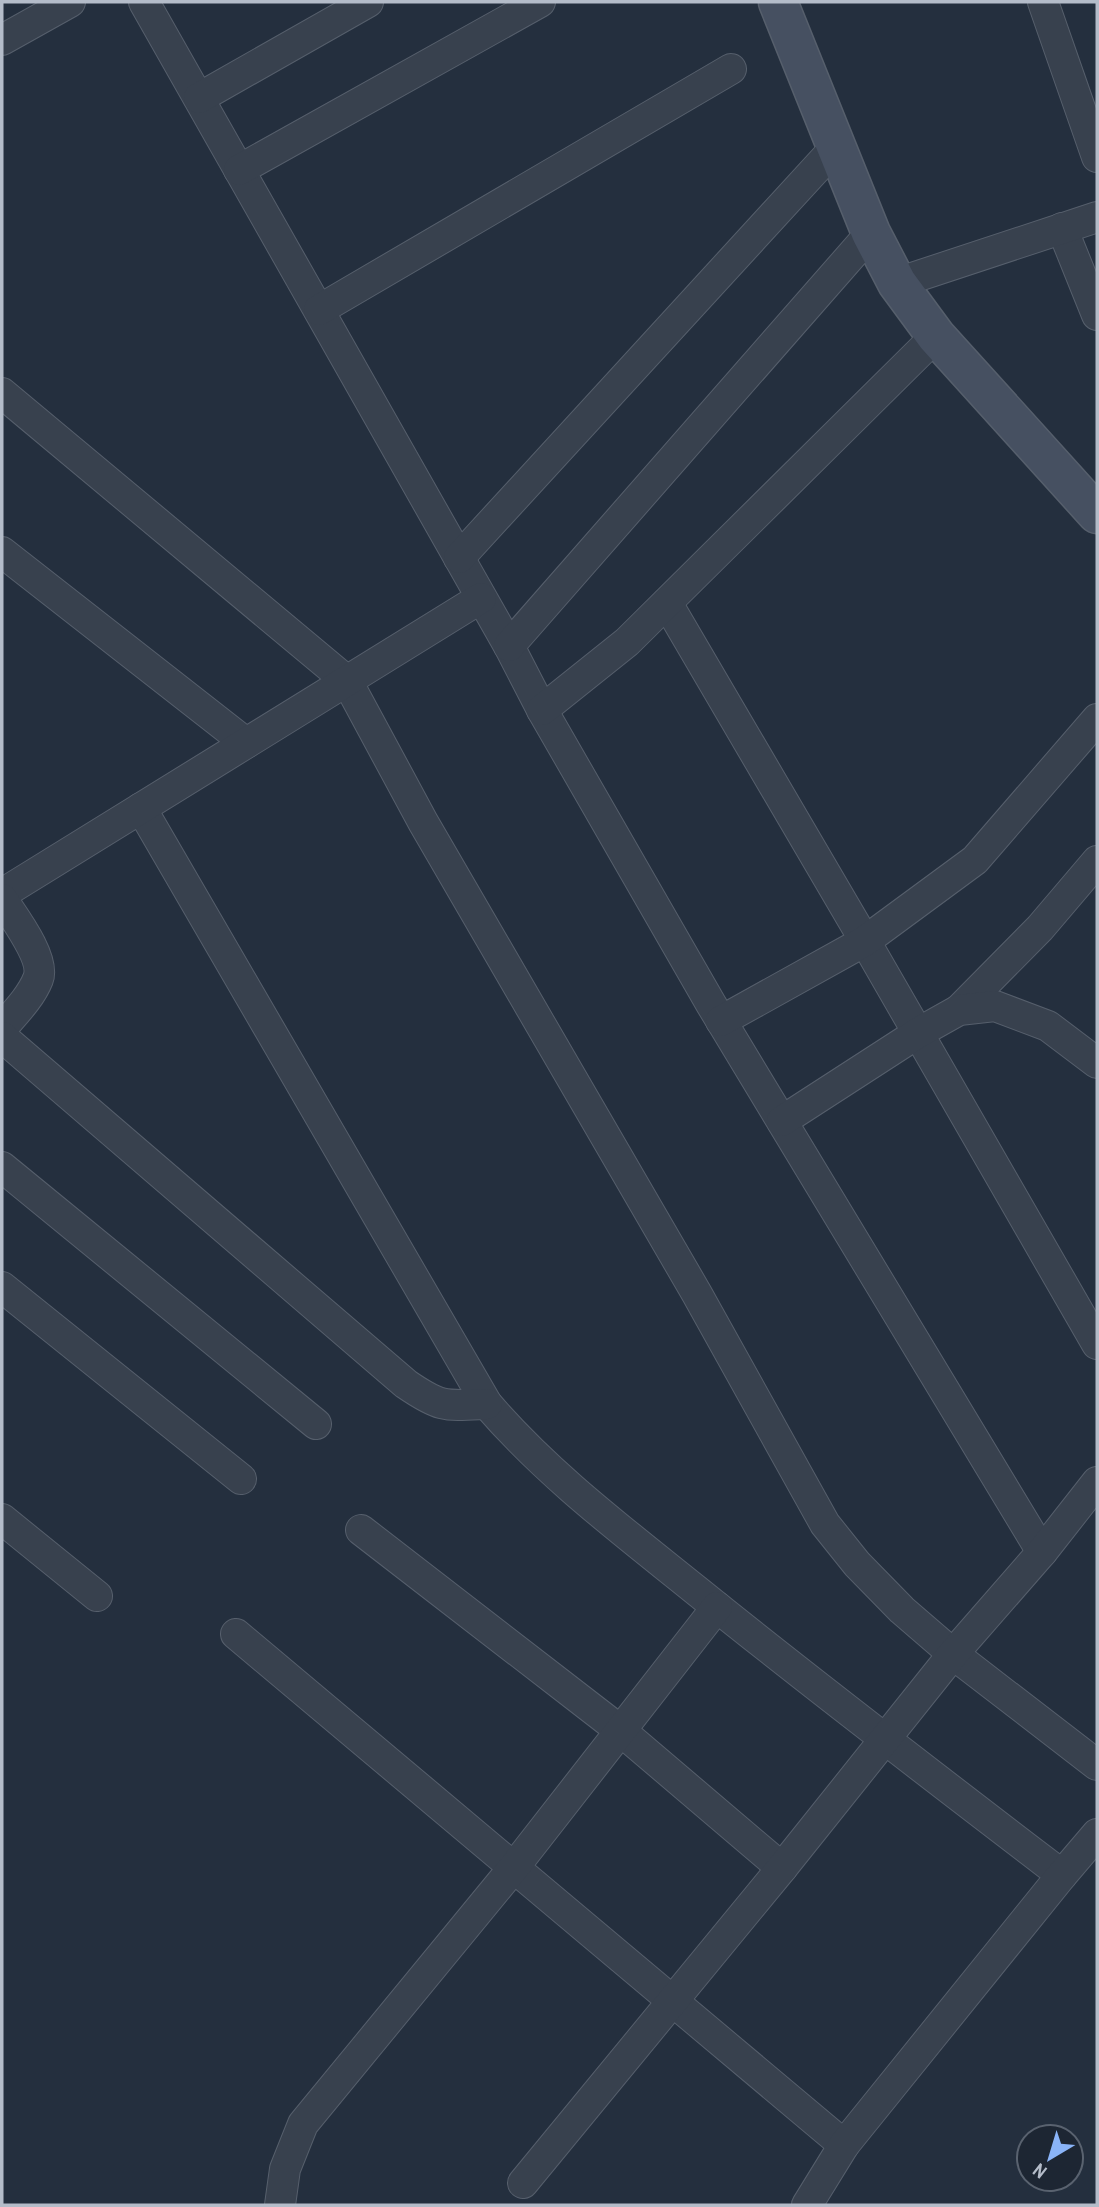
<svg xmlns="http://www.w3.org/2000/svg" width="1099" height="2207" font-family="'Archivo Narrow',sans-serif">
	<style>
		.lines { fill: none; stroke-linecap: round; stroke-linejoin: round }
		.street-casing { stroke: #565f6c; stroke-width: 32 }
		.secondary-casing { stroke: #565f6c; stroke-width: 41 }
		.street { stroke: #38414e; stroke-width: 30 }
		.secondary { stroke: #465061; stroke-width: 38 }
	</style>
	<rect width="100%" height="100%" fill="#242f3e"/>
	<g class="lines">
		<g class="street-casing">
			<g id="street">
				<path d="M144 2 509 646 542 710 711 1004 1042 1552"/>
				<path d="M1043 2 1097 157"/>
				<path d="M2 40 70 2"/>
				<path d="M199 98 368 2"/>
				<path d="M239 170 540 2"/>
				<path d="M1062 228 1097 315"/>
				<path d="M897 283 1097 217"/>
				<path d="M319 310 731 69"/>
				<path d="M2 393 347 681 423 822 697 1294 825 1524 857 1564 902 1610 953 1654 1097 1765"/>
				<path d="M2 552 246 743"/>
				<path d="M459 558 836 147"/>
				<path d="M667 603 865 941 1097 1344"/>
				<path d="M509 646 871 233"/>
				<path d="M542 710 627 642 936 336"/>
				<path d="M141 808 487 1404C548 1475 624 1532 697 1591 817 1688 939 1781 1062 1875"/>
				<path d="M2 894 481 598"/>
				<path d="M2 899C13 916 46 959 38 979 31 997 14 1014 2 1028"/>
				<path d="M959 1010 1040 928 1097 861"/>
				<path d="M721 1021 865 941 975 860 1097 719"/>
				<path d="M2 1037 406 1384C441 1408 445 1406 487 1404"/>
				<path d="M782 1121 918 1033 959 1010 995 1006 1048 1026 1097 1063"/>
				<path d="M2 1167 316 1424"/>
				<path d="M2 1287 241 1479"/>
				<path d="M2 1519 97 1596"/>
				<path d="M361 1530 621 1731 782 1868"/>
				<path d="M236 1634 844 2145"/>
				<path d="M523 2183 782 1868 953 1654 1042 1552 1097 1482"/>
				<path d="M280 2205 285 2169 303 2124 515 1866 717 1607"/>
				<path d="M807 2205 844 2145 1062 1875 1097 1834"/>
			</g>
		</g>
		<g class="secondary-casing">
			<path id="secondary" d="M778 2 871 233 897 283 936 336 1097 514"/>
		</g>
		<use href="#street" class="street"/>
		<use href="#secondary" class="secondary"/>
	</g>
	<rect width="1099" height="2207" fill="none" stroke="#b4bcc9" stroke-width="7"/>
	<g transform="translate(1050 2158) rotate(218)"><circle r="33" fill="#1d2633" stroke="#59626f" stroke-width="2"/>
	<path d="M0-5L12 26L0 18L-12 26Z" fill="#8ab4f8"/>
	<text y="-10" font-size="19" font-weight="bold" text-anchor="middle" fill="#b4bcc9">N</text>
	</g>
</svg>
